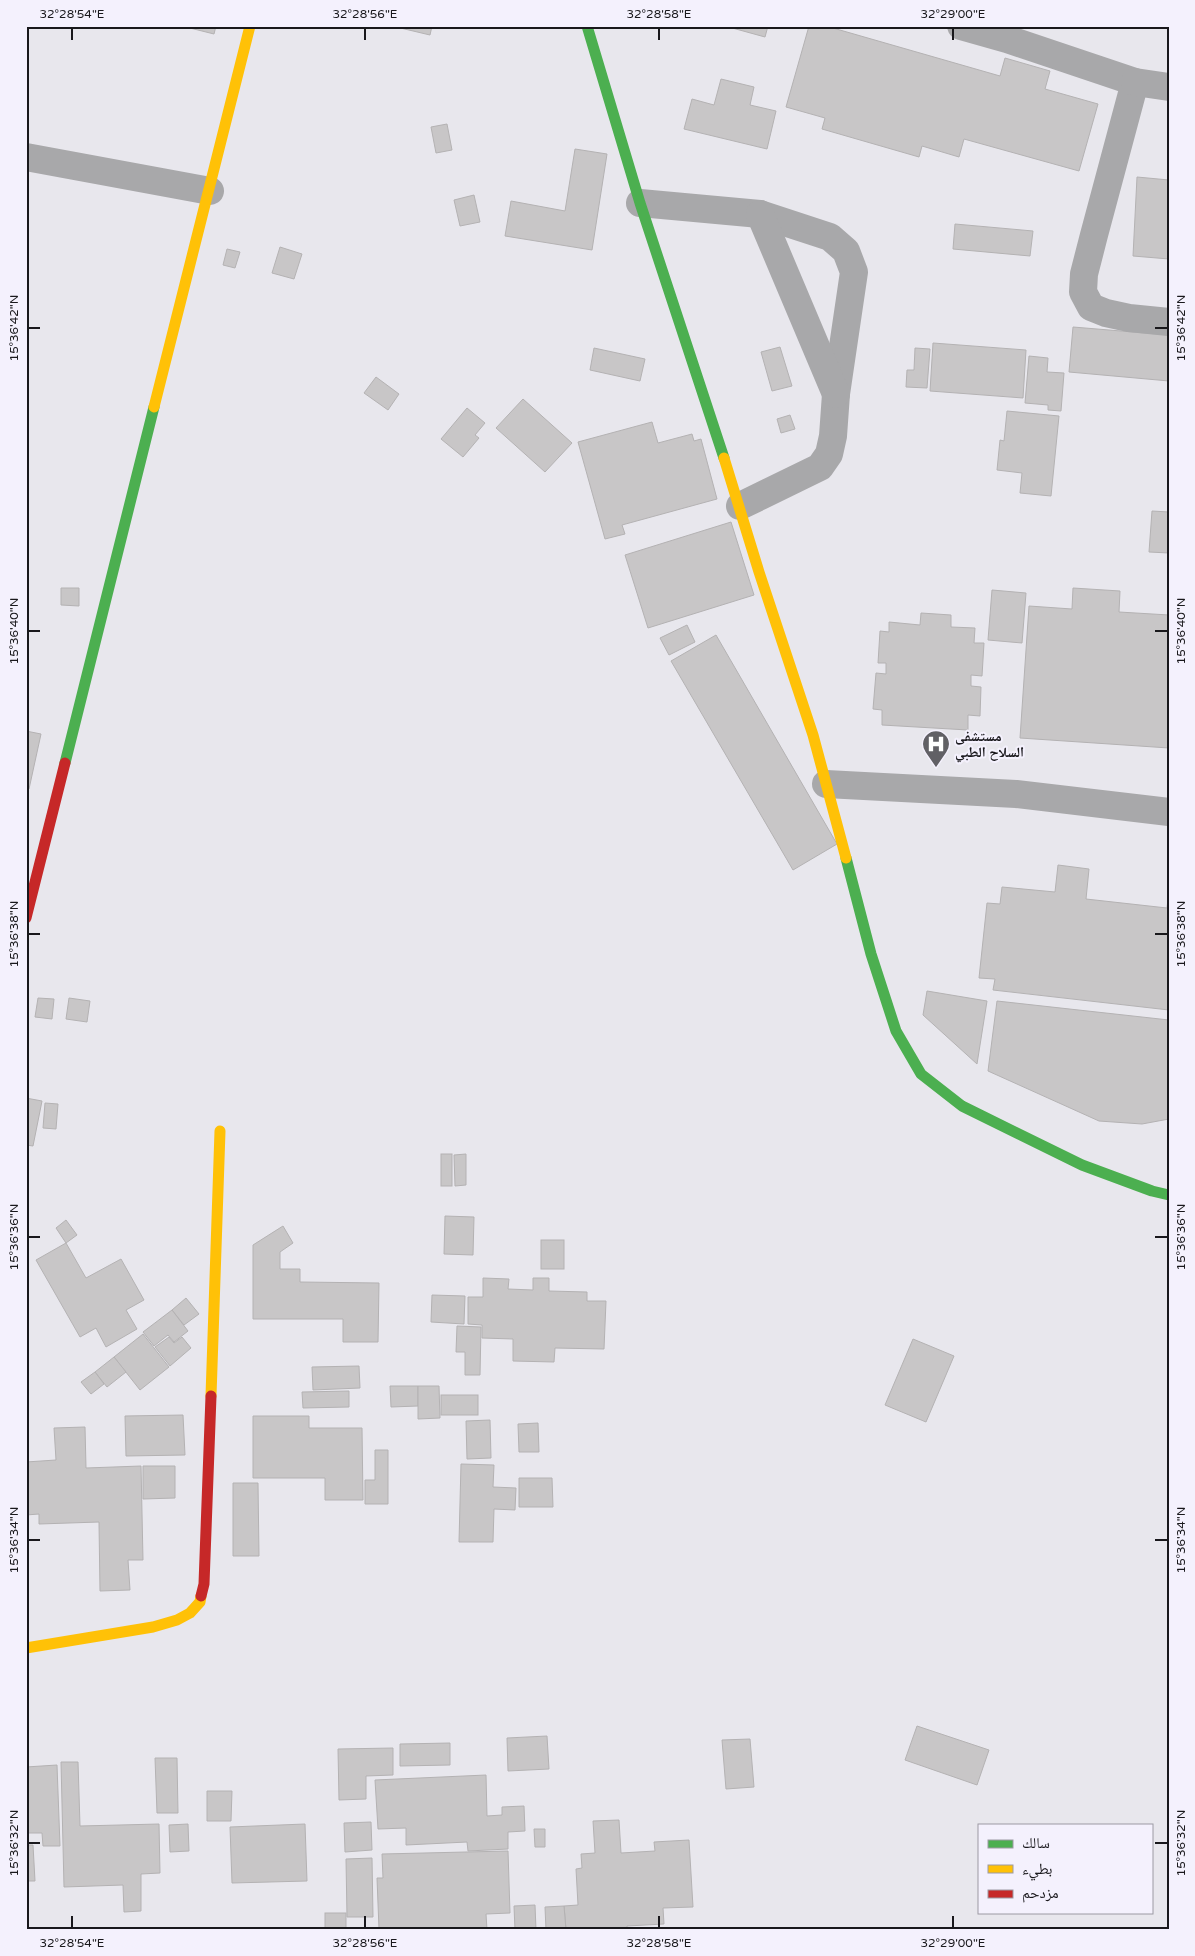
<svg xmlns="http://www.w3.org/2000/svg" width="1195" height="1956" font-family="'Varela Round','Noto Naskh Arabic',sans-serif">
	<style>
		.building { fill: #c8c6c7; stroke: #b4b2b3 }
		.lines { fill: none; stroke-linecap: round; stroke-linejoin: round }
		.street { stroke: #a8a8aa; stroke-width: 28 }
		.fast { stroke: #4caf50; stroke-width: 11 }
		.slow { stroke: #ffc107; stroke-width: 11 }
		.jam { stroke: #c62828; stroke-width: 11 }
		.ticks { fill: none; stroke: #19181c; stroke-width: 2 }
		.labels { text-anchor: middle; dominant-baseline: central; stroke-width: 4; stroke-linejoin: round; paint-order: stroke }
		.poi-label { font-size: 14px; font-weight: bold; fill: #19181c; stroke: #f4f1fd; text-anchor: start }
		.neatline { fill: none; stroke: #19181c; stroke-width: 2 }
		.ticks-label { font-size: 12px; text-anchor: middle; fill: #19181c }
	</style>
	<rect width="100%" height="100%" fill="#e8e7ed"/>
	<g class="building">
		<path d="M182 26H216L214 34Z"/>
		<path d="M392 26H432L430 35Z"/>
		<path d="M725 26H768L765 37Z"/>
		<path d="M809 26H826L1000 76 1005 58 1050 71 1045 89 1098 104 1079 171 964 139 959 157 922 146 919 157 822 129 825 118 786 107Z"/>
		<path d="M721 79 754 87 750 105 776 111 767 149 684 129 692 99 714 105Z"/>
		<path d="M447 124 452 150 436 153 431 127Z"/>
		<path d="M575 149 607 154 592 250 505 236 511 201 565 211Z"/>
		<path d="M1137 177 1169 180V259L1133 256Z"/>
		<path d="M474 195 480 222 460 226 454 200Z"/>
		<path d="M955 224 1033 231 1030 256 953 249Z"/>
		<path d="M280 247 302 254 294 279 272 273Z"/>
		<path d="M227 249 240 252 235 268 223 265Z"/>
		<path d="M1073 327 1169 335V381L1069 372Z"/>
		<path d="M933 343 1026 350 1023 398 930 391Z"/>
		<path d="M780 347 792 386 772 391 761 352Z"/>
		<path d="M594 348 645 359 640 381 590 370Z"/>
		<path d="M915 348 930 349 927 388 906 387 907 370H914Z"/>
		<path d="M1029 356 1048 358 1047 372 1064 373 1061 411 1048 410V405L1025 403Z"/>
		<path d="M376 377 399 394 388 410 364 393Z"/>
		<path d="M523 399 572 443 545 472 496 428Z"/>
		<path d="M467 408 485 423 475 435 479 438 463 457 441 439Z"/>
		<path d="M1007 411 1059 416 1051 496 1020 493 1022 473 997 470 1000 440 1004 441Z"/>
		<path d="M790 415 795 429 781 433 777 419Z"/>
		<path d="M652 422 658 443 692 434 694 441 701 439 717 499 622 525 625 534 605 539 578 442Z"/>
		<path d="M1152 511 1169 512V553L1149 552Z"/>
		<path d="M731 522 754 595 648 628 625 555Z"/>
		<path d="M61 588H79V606L61 605Z"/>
		<path d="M1073 588 1120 591 1119 612 1169 615V748L1020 738 1029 606 1072 609Z"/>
		<path d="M992 590 1026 593 1022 643 988 640Z"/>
		<path d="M921 613 951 615V627L975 628 974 643H984L982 676 971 675V686L981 687 980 716 968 715V730L882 725V710L873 709 876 673 886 674V663H878L880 631 889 632V622L920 625Z"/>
		<path d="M687 625 695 642 669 655 660 638Z"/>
		<path d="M716 635 837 844 793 870 671 661Z"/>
		<path d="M26 731 41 734 29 789H26Z"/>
		<path d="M1058 865 1089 869 1086 899 1167 908 1169 889V1010L993 990 995 979 979 978 987 903 1000 904 1002 887 1055 892Z"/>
		<path d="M927 991 987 1001 977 1064 923 1015Z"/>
		<path d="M38 998 54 999 52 1019 35 1017Z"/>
		<path d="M69 998 90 1001 87 1022 66 1019Z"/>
		<path d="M997 1001 1169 1020V1119L1142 1124 1099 1121 988 1071Z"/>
		<path d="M26 1098 42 1101 33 1146 26 1145Z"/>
		<path d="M45 1103 58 1104 56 1129 43 1128Z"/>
		<rect x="441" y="1154" width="11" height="32"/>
		<path d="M466 1154V1185L455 1186 454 1155Z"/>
		<path d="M445 1216 474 1217 473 1255 444 1254Z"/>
		<path d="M66 1220 77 1235 66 1243 56 1228Z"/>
		<path d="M283 1226 293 1243 280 1252V1269H300V1282L379 1283 378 1342H343V1319H253V1245Z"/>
		<rect x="541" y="1240" width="23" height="29"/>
		<path d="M66 1243 86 1278 121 1259 144 1300 126 1310 137 1329 106 1347 96 1328 80 1337 36 1260Z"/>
		<path d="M483 1278 509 1279 508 1289 533 1290V1278H549V1291L587 1292V1301H606L604 1349 555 1348 554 1362 513 1361V1339L482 1338V1325L468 1324V1297H483Z"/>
		<path d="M432 1295 465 1296 464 1324 431 1322Z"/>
		<path d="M186 1298 199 1314 184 1325 172 1310Z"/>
		<path d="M172 1310 188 1331 174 1342 168 1335 154 1346 143 1332Z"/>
		<path d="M457 1326 481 1327 480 1375H465V1352H456Z"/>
		<path d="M143 1334 169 1367 140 1390 114 1357Z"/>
		<path d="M169 1337 174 1343 182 1337 191 1348 170 1366 155 1347Z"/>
		<path d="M913 1339 954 1356 926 1422 885 1405Z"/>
		<path d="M114 1357 126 1372 107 1387 95 1372Z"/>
		<path d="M359 1366 360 1388 313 1390 312 1367Z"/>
		<path d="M95 1372 104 1384 91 1394 81 1382Z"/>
		<path d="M390 1386H418V1406L391 1407Z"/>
		<path d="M418 1386H439L440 1418 418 1419Z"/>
		<path d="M349 1391V1407L303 1408 302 1392Z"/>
		<rect x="441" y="1395" width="37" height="20"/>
		<path d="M183 1415 185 1455 126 1456 125 1416Z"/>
		<path d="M253 1416H309V1428H362L363 1500H325V1478H253Z"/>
		<path d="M490 1420 491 1458 467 1459 466 1421Z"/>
		<path d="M538 1423 539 1452H519L518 1424Z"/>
		<path d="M85 1427 86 1468 141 1466 143 1560H128L130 1590 100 1591 99 1522 39 1524V1514L26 1515V1462L56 1460 54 1428Z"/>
		<path d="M375 1450H388V1504H365V1480H375Z"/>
		<path d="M461 1464 494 1465 493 1487 516 1488 515 1510 494 1509 493 1542H459Z"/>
		<path d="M143 1466H175V1498L143 1499Z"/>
		<path d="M519 1478H552L553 1507H519Z"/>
		<path d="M233 1483H258L259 1556H233Z"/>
		<path d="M917 1726 989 1750 977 1785 905 1760Z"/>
		<path d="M547 1736 549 1769 508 1771 507 1738Z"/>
		<path d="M750 1739 754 1787 726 1789 722 1740Z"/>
		<path d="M450 1743V1765L400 1766V1744Z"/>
		<path d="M393 1748V1775L366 1776V1799L339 1800 338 1749Z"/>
		<path d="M155 1758H177L178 1813H157Z"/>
		<path d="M61 1762H78L80 1826 159 1824 160 1873 141 1874V1911L124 1912 123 1885 64 1887Z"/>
		<path d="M57 1765 60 1846H43L42 1833H26V1767Z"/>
		<path d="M486 1775 487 1816 502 1815V1807L524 1806 525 1831 508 1832V1849L468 1851 467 1842 406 1845V1828L378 1829 375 1780Z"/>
		<path d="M207 1791H232L231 1821H207Z"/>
		<path d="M619 1820 621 1853 655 1851 654 1842 689 1840 693 1907 663 1908 664 1924 627 1926V1930H566L564 1906 578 1905 576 1869 582 1868 581 1854 595 1853 593 1821Z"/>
		<path d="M371 1822 372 1850 345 1852 344 1823Z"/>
		<path d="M188 1824 189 1851 170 1852 169 1825Z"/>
		<path d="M305 1824 307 1881 232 1883 230 1827Z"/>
		<path d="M534 1829H545V1847H535Z"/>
		<path d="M26 1845H33L35 1881H26Z"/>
		<path d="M508 1851 510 1913 486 1914 487 1930 379 1929 377 1878H383L382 1854Z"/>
		<path d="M372 1858 373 1917H347L346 1859Z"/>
		<path d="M535 1905 536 1930H515L514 1906Z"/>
		<path d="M564 1906 566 1930H546L545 1907Z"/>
		<rect x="325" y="1913" width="21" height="17"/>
	</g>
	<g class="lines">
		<g class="street">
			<path d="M961 26 1007 39 1135 82 1094 235 1084 274 1083 292 1091 307 1106 313 1129 318 1169 322"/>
			<path d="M1135 82 1169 87"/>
			<path d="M26 157 210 191"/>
			<path d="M640 203 760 214 830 237 846 251 854 272 836 394 833 436 829 454 820 467 740 506"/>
			<path d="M760 214 836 394"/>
			<path d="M826 784 1016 794 1169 812"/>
		</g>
		<g class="fast">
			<path d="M587 26 640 203 724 458"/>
			<path d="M65 763 154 407"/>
			<path d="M846 858 871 954 896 1031 921 1074 962 1106 1082 1165 1152 1191 1169 1195"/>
		</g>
		<g class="slow">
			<path d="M154 407 250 26"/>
			<path d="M724 458 759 572 813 735 846 858"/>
			<path d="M211 1396 220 1131"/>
			<path d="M26 1648 153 1627 177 1620 190 1613 200 1602 201 1596"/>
		</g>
		<g class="jam">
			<path d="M26 918 65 763"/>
			<path d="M201 1596 204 1584 211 1396"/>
		</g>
	</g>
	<path class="ticks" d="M72 28V40M365 28V40M659 28V40M953 28V40M28 328H40M1155 328H1168M28 631H40M1155 631H1168M28 934H40M1155 934H1168M28 1237H40M1155 1237H1168M28 1540H40M1155 1540H1168M28 1843H40M1155 1843H1168M72 1916V1928M365 1916V1928M659 1916V1928M953 1916V1928"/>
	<defs>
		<g id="hospital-pin" transform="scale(1.4375)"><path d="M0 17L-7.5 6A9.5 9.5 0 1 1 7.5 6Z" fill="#616065" stroke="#f4f1fd"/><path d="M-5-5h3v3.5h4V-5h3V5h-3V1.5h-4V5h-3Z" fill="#fff"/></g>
	</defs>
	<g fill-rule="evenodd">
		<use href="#hospital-pin" x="936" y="744"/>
	</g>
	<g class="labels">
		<g class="poi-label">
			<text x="955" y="736">مستشفى<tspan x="955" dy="16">السلاح الطبي</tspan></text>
		</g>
	</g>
	<rect width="1195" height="1956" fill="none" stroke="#f4f1fd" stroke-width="55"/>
	<rect x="978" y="1824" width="175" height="90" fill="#f4f1fd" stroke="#9c9aa3"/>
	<rect x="988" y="1840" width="25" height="8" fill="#4caf50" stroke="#9c9aa3"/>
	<text x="1022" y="1848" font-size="15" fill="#19181c">سالك</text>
	<rect x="988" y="1865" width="25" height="8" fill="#ffc107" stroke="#9c9aa3"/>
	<text x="1022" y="1874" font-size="15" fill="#19181c">بطيء</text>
	<rect x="988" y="1890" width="25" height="8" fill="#c62828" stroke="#9c9aa3"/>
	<text x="1022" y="1898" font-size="15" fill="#19181c">مزدحم</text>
	<rect x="28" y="28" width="1140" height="1900" class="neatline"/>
	<g class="ticks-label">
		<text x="72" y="18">32°28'54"E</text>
		<text x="365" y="18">32°28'56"E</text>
		<text x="659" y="18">32°28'58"E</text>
		<text x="953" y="18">32°29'00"E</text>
		<text transform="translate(14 328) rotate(-90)" y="4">15°36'42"N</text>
		<text transform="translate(1181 328) rotate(-90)" y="4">15°36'42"N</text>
		<text transform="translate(14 631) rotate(-90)" y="4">15°36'40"N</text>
		<text transform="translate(1181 631) rotate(-90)" y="4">15°36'40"N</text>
		<text transform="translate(14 934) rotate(-90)" y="4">15°36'38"N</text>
		<text transform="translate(1181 934) rotate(-90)" y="4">15°36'38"N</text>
		<text transform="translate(14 1237) rotate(-90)" y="4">15°36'36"N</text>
		<text transform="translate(1181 1237) rotate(-90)" y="4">15°36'36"N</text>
		<text transform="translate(14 1540) rotate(-90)" y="4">15°36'34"N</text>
		<text transform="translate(1181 1540) rotate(-90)" y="4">15°36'34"N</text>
		<text transform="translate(14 1843) rotate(-90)" y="4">15°36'32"N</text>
		<text transform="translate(1181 1843) rotate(-90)" y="4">15°36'32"N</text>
		<text x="72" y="1947">32°28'54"E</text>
		<text x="365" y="1947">32°28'56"E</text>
		<text x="659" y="1947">32°28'58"E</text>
		<text x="953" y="1947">32°29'00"E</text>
	</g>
</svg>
